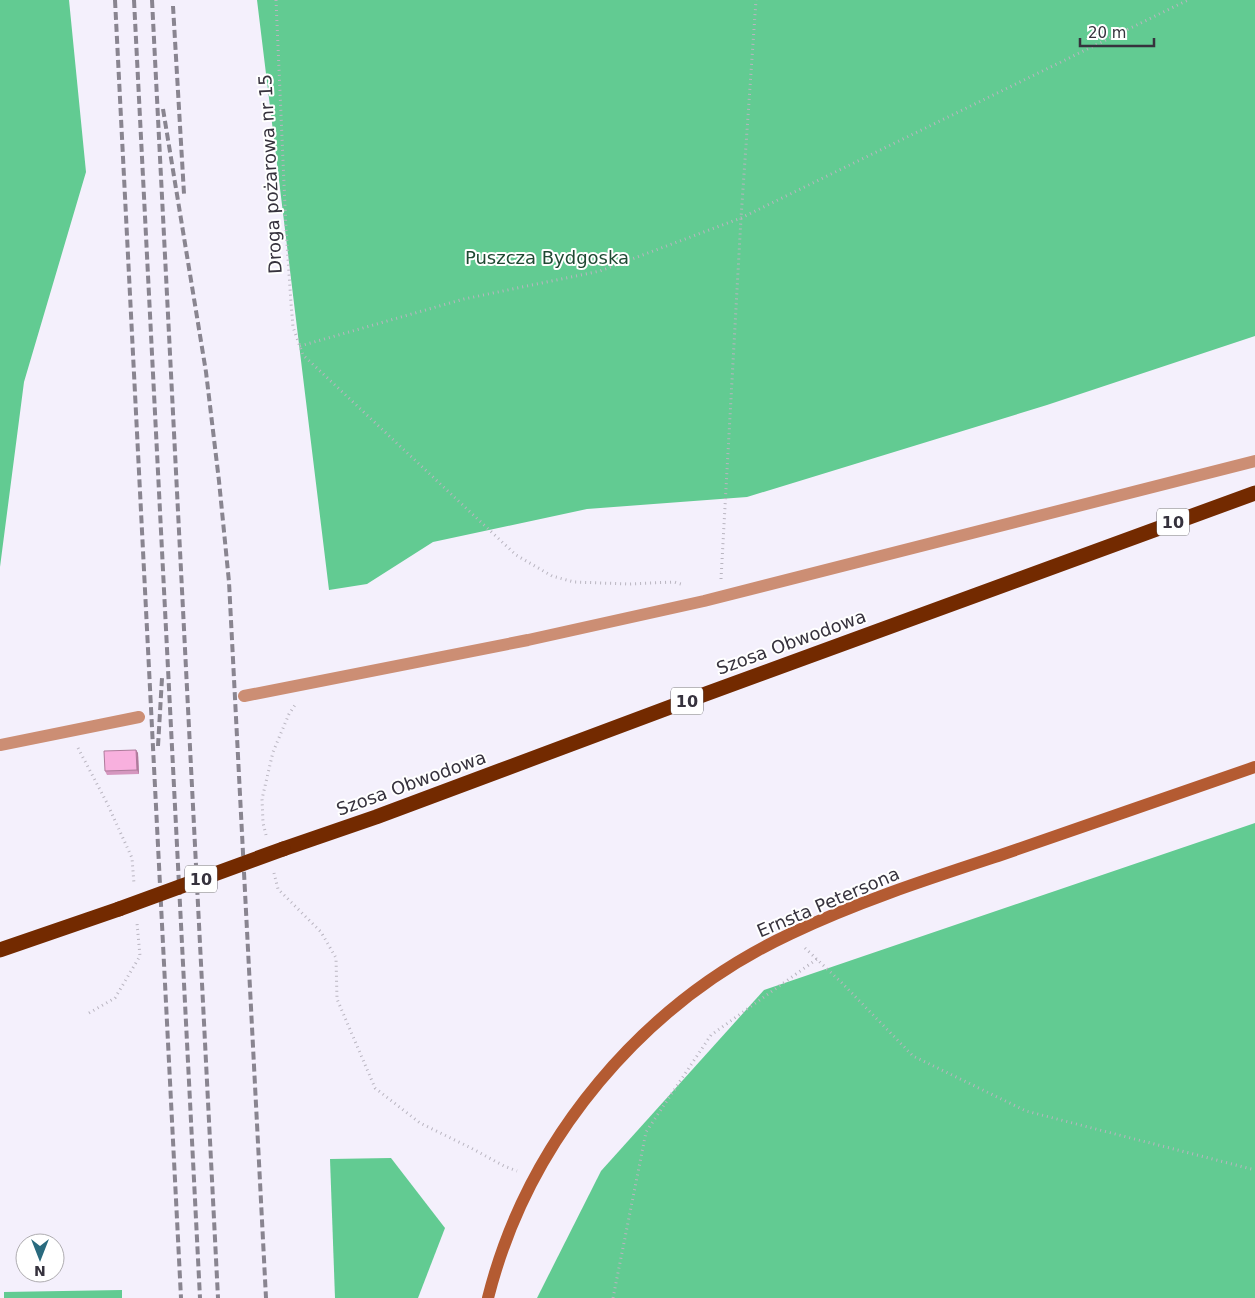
<svg xmlns="http://www.w3.org/2000/svg" width="1255" height="1298" font-family="'DejaVu Sans',sans-serif">
	<style>
		.forest { fill: #62cb92 }
		.lines { fill: none; stroke-linecap: round; stroke-linejoin: round }
		.path { stroke: #b9b5c0; stroke-width: 3; stroke-dasharray: 1 4; stroke-linecap: butt }
		.lane { stroke: #cc8e74; stroke-width: 12 }
		.secondary { stroke: #b45b32; stroke-width: 12 }
		.highway { stroke: #732a00; stroke-width: 15 }
		.rail { stroke: #898590; stroke-width: 4; stroke-dasharray: 8 4; stroke-linecap: butt }
		.highway-bridge { stroke: #732a00; stroke-width: 15 }
		.wall { fill: #d597bf }
		.shaded-wall { fill: #ae7b9b }
		.building { fill: #f8b0de; stroke: #ae7b9b }
		.labels { text-anchor: middle; dominant-baseline: central; stroke-width: 4; stroke-linejoin: round; paint-order: stroke }
		.shield { fill: #fff; stroke: #727077; stroke-width: 1 }
		.shield-label { font-size: 16px; font-weight: bold; fill: #36323d }
		.street-label { font-size: 18px; fill: #36323d; stroke: #fff }
		.park-label { font-size: 18px; fill: #1f4a33; stroke: #fff }
	</style>
	<rect width="100%" height="100%" fill="#f4f0fc"/>
	<g class="forest">
		<path d="M0 0H69L86 172 24 382 0 567Z"/>
		<path d="M257 0H1255V336L1047 405 747 497 587 509 433 542 367 584 329 590Z"/>
		<path d="M1255 823V1298H537L601 1171 764 990Z"/>
		<path d="M391 1158 445 1228 418 1298H335L330 1159Z"/>
		<path d="M122 1290V1298H4V1292Z"/>
	</g>
	<g class="lines">
		<g class="path">
			<path d="M276 0 286 229 291 303 293 327 303 355 516 555 552 576 574 582 629 584 674 582 684 585"/>
			<path d="M300 346 464 299 600 271 741 218 1188 0"/>
			<path d="M721 579 741 218 756 0"/>
			<path d="M78 748 107 803 132 858 134 884"/>
			<path d="M266 835 263 823 262 799 273 752 289 714 295 705"/>
			<path d="M274 873 278 889 321 932 336 958 337 999 375 1088 420 1123 471 1148 504 1166 517 1171"/>
			<path d="M805 948 842 983 913 1056 1026 1111 1255 1170"/>
			<path d="M89 1013 115 998 140 956 137 923"/>
			<path d="M613 1298 646 1132 711 1035 817 959"/>
		</g>
		<g class="lane">
			<path d="M244 696 528 640 704 601 1255 461"/>
			<path d="M0 745 139 717"/>
		</g>
		<path class="secondary" d="M488 1298C528 1139 643 1003 790 934 857 902 928 879 998 856 1084 826 1169 797 1255 767"/>
		<g class="highway">
			<path d="M283 849 376 817 681 703 1255 493"/>
			<path d="M0 950 119 909"/>
		</g>
		<g class="rail">
			<path d="M115 0 181 1298"/>
			<path d="M134 0 200 1298"/>
			<path d="M152 0 218 1298"/>
			<path d="M173 6 184 194"/>
			<path d="M163 109 206 372 219 481 229 582 266 1298"/>
			<path d="M158 746 162 678"/>
		</g>
		<path class="highway-bridge" d="M119 909 283 849"/>
	</g>
	<path class="wall" d="M136 750 138 753 139 774 107 775 105 771Z"/>
	<path class="shaded-wall" d="M136 750 138 753 139 774 137 770Z"/>
	<path class="building" d="M136 750 137 770 105 771 104 751Z"/>
	<g class="labels">
		<g class="shield">
			<rect x="1157" y="508.5" width="32" height="27" rx="4"/>
			<rect x="671" y="687.5" width="32" height="27" rx="4"/>
			<rect x="185" y="865.5" width="32" height="27" rx="4"/>
		</g>
		<g class="shield-label">
			<text x="1173" y="522">10</text>
			<text x="687" y="701">10</text>
			<text x="201" y="879">10</text>
		</g>
		<g class="street-label">
			<text transform="translate(270 174) rotate(-93)">Droga pożarowa nr 15</text>
			<text transform="translate(791 642) rotate(-20)">Szosa Obwodowa</text>
			<text transform="translate(411 783) rotate(-20)">Szosa Obwodowa</text>
			<text transform="translate(828 902) rotate(-23)">Ernsta Petersona</text>
		</g>
		<g class="park-label">
			<text x="547" y="257">Puszcza Bydgoska</text>
		</g>
	</g>
	<g transform="translate(40 1258) rotate(180)"><circle r="24" fill="#ffffff" stroke="#afadb1"/>
	<path d="M0-4L9 19L0 12L-9 19Z" fill="#296a7e"/>
	<text y="-8" font-size="14" font-weight="bold" text-anchor="middle" fill="#36323d">N</text>
	</g>
	<path d="M1080 38v8h74v-8" fill="none" stroke="#36323d" stroke-width="2.5"/>
	<text x="1088" y="38" font-size="15" fill="#36323d" stroke="#ffffff" stroke-width="4" paint-order="stroke">20 m</text>
</svg>
